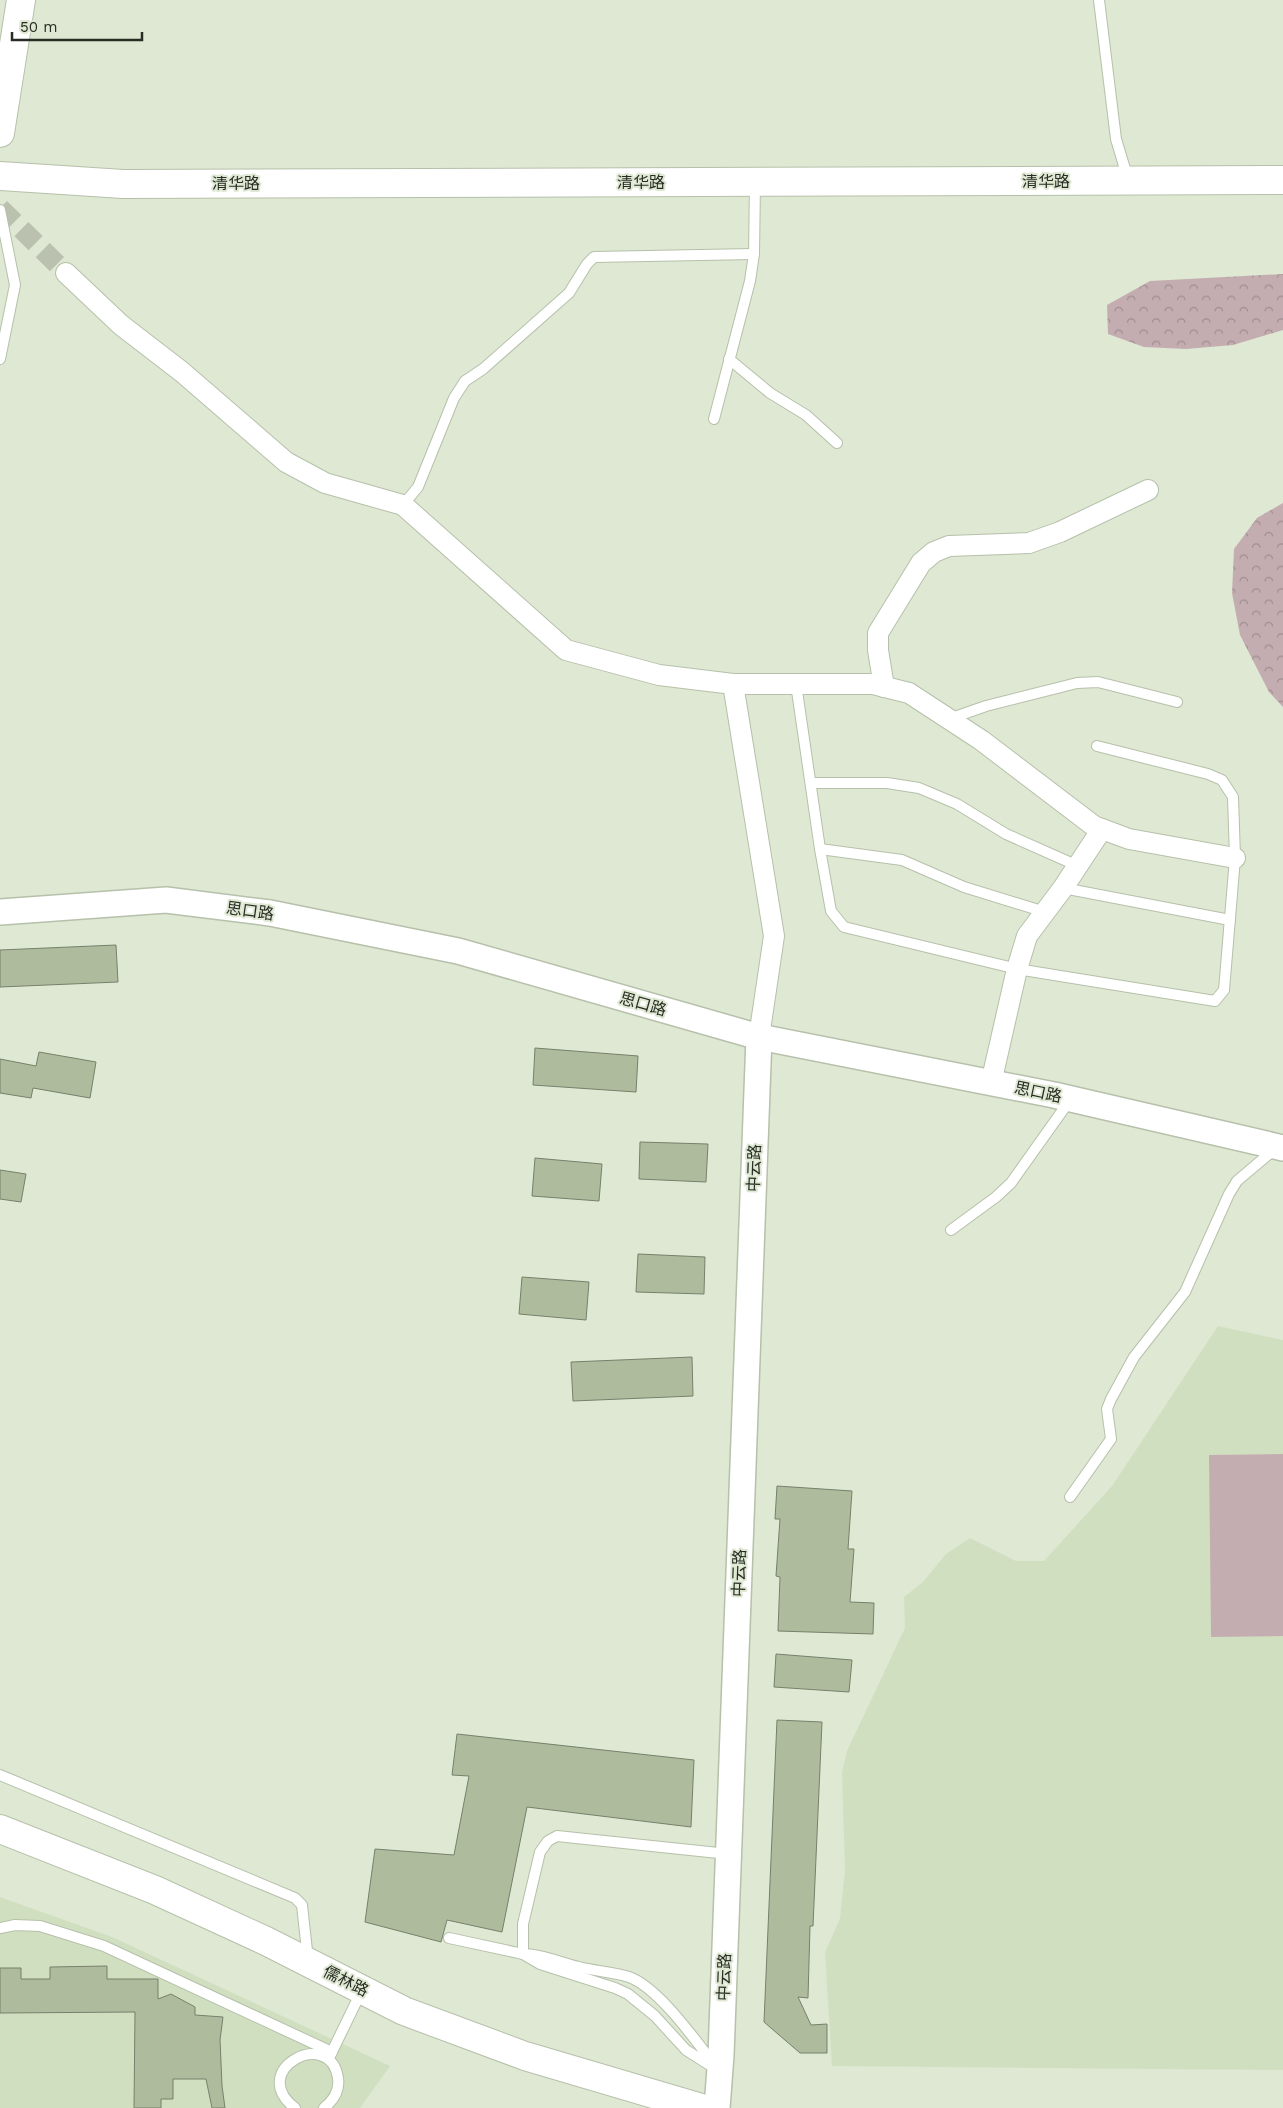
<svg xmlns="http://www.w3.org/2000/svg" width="1283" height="2108" font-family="'Work Sans','Noto Sans SC',sans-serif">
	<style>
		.built { fill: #d1dfc1 }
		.forest { fill: url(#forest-crowns) }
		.pitch { fill: #c4adb1 }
		.building { fill: #aebc9d; stroke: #76806b }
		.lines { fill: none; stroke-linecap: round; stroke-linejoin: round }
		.minor-tunnel { stroke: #bac2af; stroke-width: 20; stroke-dasharray: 20 10; stroke-linecap: butt }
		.service-casing { stroke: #b6c0aa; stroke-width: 12 }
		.minor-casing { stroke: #b6c0aa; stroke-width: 22 }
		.tertiary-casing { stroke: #b6c0aa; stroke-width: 28 }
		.secondary-casing { stroke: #b6c0aa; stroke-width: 30 }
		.primary-casing { stroke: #b6c0aa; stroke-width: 30 }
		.service { stroke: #fff; stroke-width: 10 }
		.minor { stroke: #fff; stroke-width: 20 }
		.tertiary { stroke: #fff; stroke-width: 25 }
		.secondary { stroke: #fff; stroke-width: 28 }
		.primary { stroke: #fff; stroke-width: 28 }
		.labels { text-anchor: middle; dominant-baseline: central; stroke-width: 4; stroke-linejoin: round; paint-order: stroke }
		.street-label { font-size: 16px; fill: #282c24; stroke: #dee8d2 }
	</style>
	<defs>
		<pattern id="forest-crowns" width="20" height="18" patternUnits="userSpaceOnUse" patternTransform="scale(1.25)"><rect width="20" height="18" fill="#c4adb1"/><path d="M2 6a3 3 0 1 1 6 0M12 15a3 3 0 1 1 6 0" fill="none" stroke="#9f8d90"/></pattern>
	</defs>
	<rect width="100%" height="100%" fill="#dee8d2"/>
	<g class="built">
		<path d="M1218 1326 1283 1340V2070L832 2066 825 1952 840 1919 845 1870 842 1772 847 1751 905 1628 904 1597 923 1582 946 1554 970 1538 1016 1561H1044L1112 1486Z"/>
		<path d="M0 1897 112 1937 390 2066 360 2108H0Z"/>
	</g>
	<g class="forest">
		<path d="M1283 274V330L1233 345 1186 349 1144 347 1108 334 1107 305 1150 281Z"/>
		<path d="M1283 503V707L1269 692 1240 635 1232 593 1234 549 1257 518Z"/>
	</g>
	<path class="pitch" d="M1283 1454V1636L1211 1637 1209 1455Z"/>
	<g class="building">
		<path d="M116 945 118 982 0 987V950Z"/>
		<path d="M535 1048 638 1056 636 1092 533 1085Z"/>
		<path d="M39 1052 96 1062 90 1098 33 1088 31 1098 0 1093V1059L36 1066Z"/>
		<path d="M640 1142 708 1144 706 1182 639 1179Z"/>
		<path d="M535 1158 602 1164 599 1201 532 1196Z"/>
		<path d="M0 1170 26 1174 21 1202 0 1199Z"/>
		<path d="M638 1254 705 1257 704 1294 636 1292Z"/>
		<path d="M522 1277 589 1282 586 1320 519 1314Z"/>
		<path d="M692 1357 693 1396 573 1401 571 1362Z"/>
		<path d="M777 1486 852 1491 848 1549H854L850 1602 874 1603 873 1634 778 1631 780 1577 776 1576 780 1519H775Z"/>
		<path d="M776 1654 852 1660 849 1692 774 1687Z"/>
		<path d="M777 1720 822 1722 813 1926H810L808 1998 798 1997 811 2025 827 2024V2053H800L764 2022Z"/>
		<path d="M457 1734 694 1760 691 1827 527 1807 502 1932 447 1920 441 1942 365 1922 375 1849 454 1855 469 1776 452 1775Z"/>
		<path d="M107 1966V1979H158V1999L171 1994 195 2007V2015L223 2017 220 2040 222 2086 225 2108H212L206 2079H173V2099H161V2108H134L135 2012 0 2013V1968H21V1979H50V1967Z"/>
	</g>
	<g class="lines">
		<path class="minor-tunnel" d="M0 208 66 273"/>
		<g class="service-casing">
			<g id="service">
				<path d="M1099 0 1116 139 1128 179"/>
				<path d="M0 210 15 285 0 359"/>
				<path d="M729 359 770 393 806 415 837 443"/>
				<path d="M714 419 750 281 754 254 755 182"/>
				<path d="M403 505 418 487 454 398 465 381 483 369 569 293 587 264 594 257 754 254"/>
				<path d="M796 684 820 849 831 911 844 927 1017 969 1215 1001 1224 990 1235 858 1233 797 1222 780 1208 774 1097 746"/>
				<path d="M949 719 986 706 1077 683 1098 682 1177 702"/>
				<path d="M811 783H887L919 788 957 804 1006 834 1078 866"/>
				<path d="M820 849 902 860 964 887 1045 912"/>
				<path d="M1063 888 1230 920"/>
				<path d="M951 1230 996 1197 1011 1183 1070 1100"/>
				<path d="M1070 1497 1111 1439 1107 1409 1111 1399 1134 1357 1185 1292 1229 1194 1237 1181 1276 1148"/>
				<path d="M0 1775 295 1898 302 1905 308 1960"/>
				<path d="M0 1928 15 1925 40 1926 104 1946 332 2052"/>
				<path d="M449 1938 523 1954C542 1954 561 1963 579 1967 595 1971 613 1972 629 1977 658 1987 697 2042 716 2067"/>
				<path d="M329 2058 362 1990"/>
				<path d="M719 2071 686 2050 655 2016 628 1994 615 1988 540 1964 523 1954V1924L540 1852 548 1841 557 1836 728 1854"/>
				<path d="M295 2108C246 2070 330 2026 338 2078 340 2091 334 2100 324 2108"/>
			</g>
		</g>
		<g class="minor-casing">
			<g id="minor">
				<path d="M66 273 121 325 182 372 286 462 325 483 403 505 566 650 659 675 733 684 774 936 759 1037"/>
				<path d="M733 684H873L909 693 981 740 1094 826 1129 839 1235 858"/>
				<path d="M884 687 878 650V633L921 563 934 552 949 546 1029 543 1060 532 1148 490"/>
				<path d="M991 1083 1017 969 1027 936 1063 888 1102 829"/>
			</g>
		</g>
		<g class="tertiary-casing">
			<g id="tertiary">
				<path d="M0 912 166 900 270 913 458 951 759 1037 1054 1095 1283 1148"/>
				<path d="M717 2108 721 2055 759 1037"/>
			</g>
		</g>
		<g class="secondary-casing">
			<g id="secondary">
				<path d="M0 176 123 184 1283 180"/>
				<path d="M0 1829 155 1890 266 1941 404 2011 525 2056 701 2108"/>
			</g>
		</g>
		<g class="primary-casing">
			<path id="primary" d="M0 133 21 0"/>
		</g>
		<use href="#service" class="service"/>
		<use href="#minor" class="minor"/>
		<use href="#tertiary" class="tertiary"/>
		<use href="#secondary" class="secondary"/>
		<use href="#primary" class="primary"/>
	</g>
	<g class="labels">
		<g class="street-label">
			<text x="1046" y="181">清华路</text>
			<text x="641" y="182">清华路</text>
			<text x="236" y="183">清华路</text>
			<text transform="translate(250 911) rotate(8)">思口路</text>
			<text transform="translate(643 1004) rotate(16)">思口路</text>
			<text transform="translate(1038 1092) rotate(12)">思口路</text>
			<text transform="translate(754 1168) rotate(-88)">中云路</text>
			<text transform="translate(739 1573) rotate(-88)">中云路</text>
			<text transform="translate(724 1977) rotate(-88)">中云路</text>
			<text transform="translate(346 1981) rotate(27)">儒林路</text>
		</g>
	</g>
	<path d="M12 32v8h130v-8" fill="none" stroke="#282c24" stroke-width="2.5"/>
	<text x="20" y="32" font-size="15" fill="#282c24" stroke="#dee8d2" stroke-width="4" paint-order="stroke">50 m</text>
</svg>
